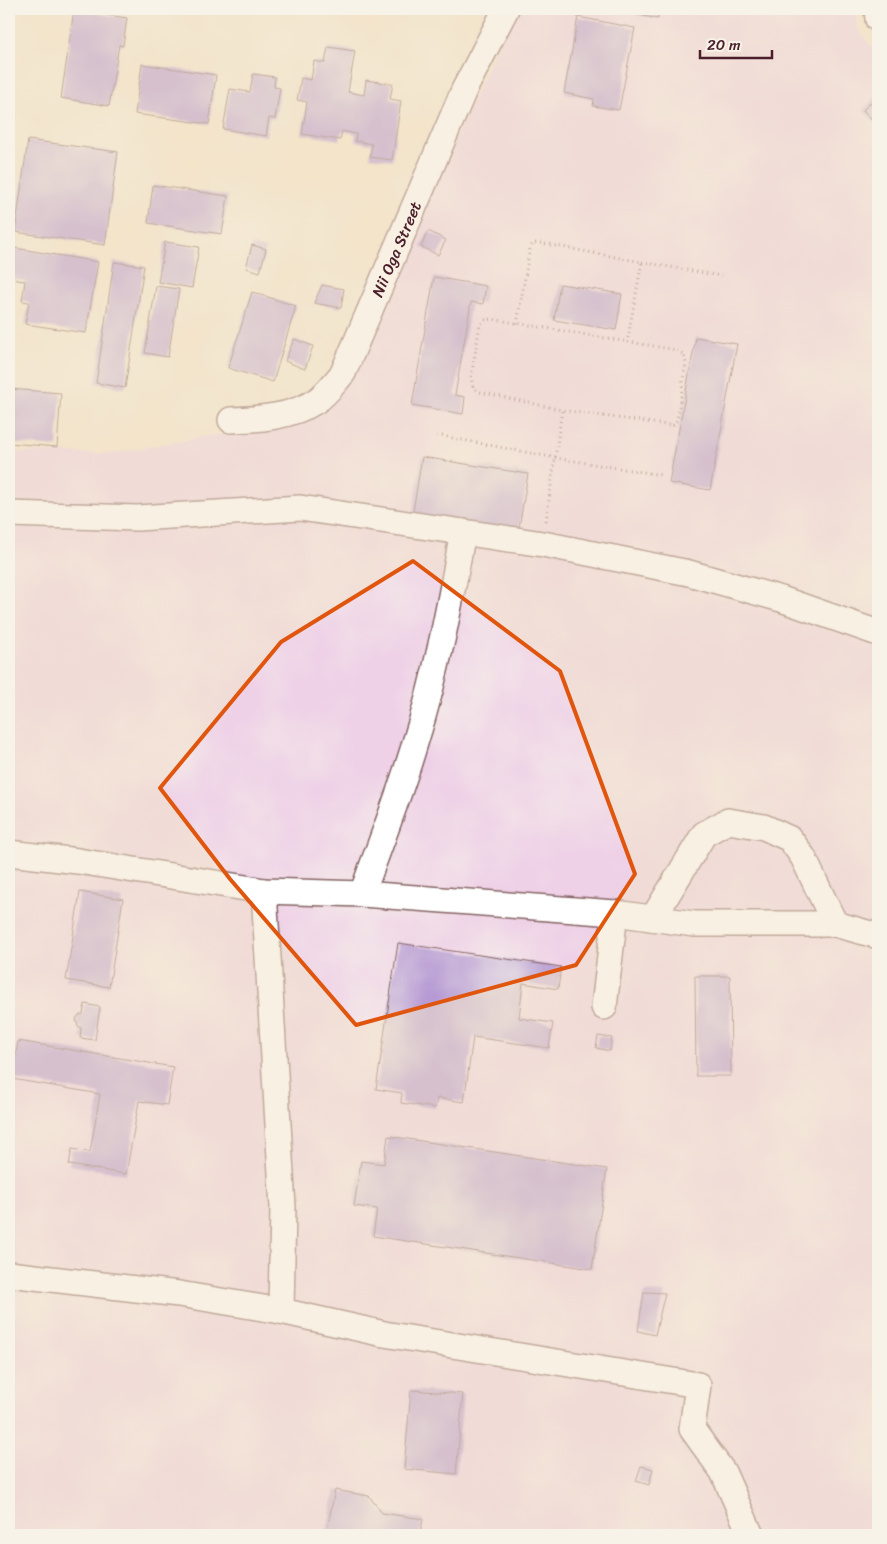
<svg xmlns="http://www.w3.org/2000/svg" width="887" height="1544" font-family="Sriracha,sans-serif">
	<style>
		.built { fill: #eed0e7 }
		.building { fill: #b396d3 }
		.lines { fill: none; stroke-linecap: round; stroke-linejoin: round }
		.minor-casing { stroke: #856463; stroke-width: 28 }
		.path { stroke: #856463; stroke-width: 3; stroke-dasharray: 1 4; stroke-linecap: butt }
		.minor { stroke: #fff; stroke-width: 25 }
		.marked { fill: none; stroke: #e0560e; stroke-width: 4; stroke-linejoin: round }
		.labels { text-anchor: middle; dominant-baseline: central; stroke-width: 4; stroke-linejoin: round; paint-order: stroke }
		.street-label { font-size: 16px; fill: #4a1f2b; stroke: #f7f3e8 }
	</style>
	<rect width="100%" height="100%" fill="#f7f3e8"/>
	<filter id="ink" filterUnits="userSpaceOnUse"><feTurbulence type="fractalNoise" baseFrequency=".02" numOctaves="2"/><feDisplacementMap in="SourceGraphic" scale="10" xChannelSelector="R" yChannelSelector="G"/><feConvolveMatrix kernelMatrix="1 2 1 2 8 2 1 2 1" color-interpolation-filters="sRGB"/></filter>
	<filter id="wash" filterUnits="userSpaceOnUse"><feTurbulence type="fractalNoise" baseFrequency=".0096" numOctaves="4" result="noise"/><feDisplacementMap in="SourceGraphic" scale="20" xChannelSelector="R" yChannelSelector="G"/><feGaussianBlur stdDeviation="1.12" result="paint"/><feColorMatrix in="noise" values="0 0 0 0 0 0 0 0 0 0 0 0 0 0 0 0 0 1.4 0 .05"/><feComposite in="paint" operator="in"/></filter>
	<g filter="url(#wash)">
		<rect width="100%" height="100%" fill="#f3e4cb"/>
		<path class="built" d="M514 9H855L858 28 878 56V1535H9V452L111 454 207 436 291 426 333 404Z"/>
		<g id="blocks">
			<g class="building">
				<path d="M610 9H660L658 19Z"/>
				<path d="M74 10 127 18 123 46 119 45 109 106 61 98Z"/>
				<path d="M578 17 635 28 619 110 593 106 594 99 564 93Z"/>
				<path d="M328 47 355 51 348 92 364 95 366 80 393 84 390 99 401 101 392 160 370 157 372 144 355 141 356 134 342 131 340 140 302 134 307 102 297 100 301 78 311 80 314 61 325 63Z"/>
				<path d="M142 64 216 75 209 124 135 114Z"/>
				<path d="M253 74 275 77 274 87 280 88 275 119 269 118 266 136 223 129 230 89 250 92Z"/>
				<path d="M876 97 878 99V126L863 110Z"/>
				<path d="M28 140 118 152 105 245 15 232Z"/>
				<path d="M153 185 228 196 222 234 148 223Z"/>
				<path d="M428 231 446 240 438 255 421 247Z"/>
				<path d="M165 242 199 247 192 288 158 282Z"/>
				<path d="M252 245 266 249 260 272 246 268Z"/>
				<path d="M9 247 98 262 86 333 25 324 29 302 22 301 25 281 10 279 9 283Z"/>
				<path d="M114 262 144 266 125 388 96 383Z"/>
				<path d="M434 277 486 286 483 304 471 302 455 395 465 397 463 414 412 405Z"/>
				<path d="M560 284 622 294 616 330 554 320Z"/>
				<path d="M322 285 344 289 341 308 314 303Z"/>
				<path d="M156 286 179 289 168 357 145 353Z"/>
				<path d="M252 292 296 306 273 382 228 368Z"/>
				<path d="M696 337 737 344 710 490 669 483Z"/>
				<path d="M294 339 313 346 305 369 285 361Z"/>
				<path d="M9 389 61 393 57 447 9 443Z"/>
				<path d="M422 457 528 474 518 534 412 517Z"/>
				<path d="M80 892 123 899 109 987 66 980Z"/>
				<path d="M398 943 561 967 558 989 523 983 519 1018 553 1023 549 1048 473 1037 464 1102 437 1098 435 1108 401 1103 402 1093 376 1089Z"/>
				<path d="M695 976H730L731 1076H696Z"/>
				<path d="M85 1004 100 1007 95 1040 80 1038 81 1028 78 1026 76 1019 79 1015 83 1014Z"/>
				<path d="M598 1036 612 1038 610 1051 596 1048Z"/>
				<path d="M18 1041 173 1067 167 1105 139 1101 126 1174 69 1165 72 1149 90 1152 100 1094 12 1079Z"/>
				<path d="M388 1136 607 1169 592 1269 373 1236 377 1209 354 1206 361 1161 384 1164Z"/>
				<path d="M644 1292 665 1293 655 1335 638 1331Z"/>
				<path d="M411 1390 463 1394 456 1474 404 1469Z"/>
				<path d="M641 1466 653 1469 649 1485 636 1481Z"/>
				<path d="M335 1490 369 1496 382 1513 423 1519 420 1535H326Z"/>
			</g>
		</g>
	</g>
	<g filter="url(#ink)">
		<use href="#blocks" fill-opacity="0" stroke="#856463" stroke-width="1"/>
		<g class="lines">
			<g class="minor-casing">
				<g id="minor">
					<path d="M877 9 878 19"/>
					<path id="s1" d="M231 420C260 419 291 417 316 401 326 395 335 382 343 373L464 90 506 9"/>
					<path d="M9 514 137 518 300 508 543 544 689 573 781 599 878 633"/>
					<path d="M9 853 78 861 264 891 362 894 615 913 694 924H835L878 936"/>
					<path d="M362 894C380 844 400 794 415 743 437 674 450 603 463 532"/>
					<path d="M653 918 704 834 728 821 764 827 790 839 803 857 835 924"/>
					<path d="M604 1007 615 913"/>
					<path d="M9 1274 179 1294 281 1311 283 1207 264 891"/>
					<path d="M281 1311 384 1334 698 1385 692 1429 723 1472 751 1535"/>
				</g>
			</g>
			<g class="path">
				<path d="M642 262 721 276"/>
				<path d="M517 324 530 248 533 243H540L642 262 627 342"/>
				<path d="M437 435 556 458 661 475"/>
				<path d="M546 521 562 410 480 392 473 387 471 377 480 325 484 320 492 319 677 350 684 355 686 363 677 420 673 425H667L562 410"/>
			</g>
			<use href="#minor" class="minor"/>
		</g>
	</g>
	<path d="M0 0H887V1544H0ZM413 561 560 671 635 874 576 965 356 1025 230 879 160 788 281 642Z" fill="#f3e4cb" fill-opacity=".55" fill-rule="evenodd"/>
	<path class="marked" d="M413 561 560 671 635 874 576 965 356 1025 230 879 160 788 281 642Z"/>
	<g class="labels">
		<g class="street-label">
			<text stroke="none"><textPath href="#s1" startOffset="262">Nii Oga Street</textPath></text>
		</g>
	</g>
	<rect width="887" height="1544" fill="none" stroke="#f7f3e8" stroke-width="30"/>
	<path d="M700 50v8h72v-8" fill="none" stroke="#4a1f2b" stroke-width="2.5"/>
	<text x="707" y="50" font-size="15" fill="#4a1f2b" stroke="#f7f3e8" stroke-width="4" paint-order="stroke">20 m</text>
</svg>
